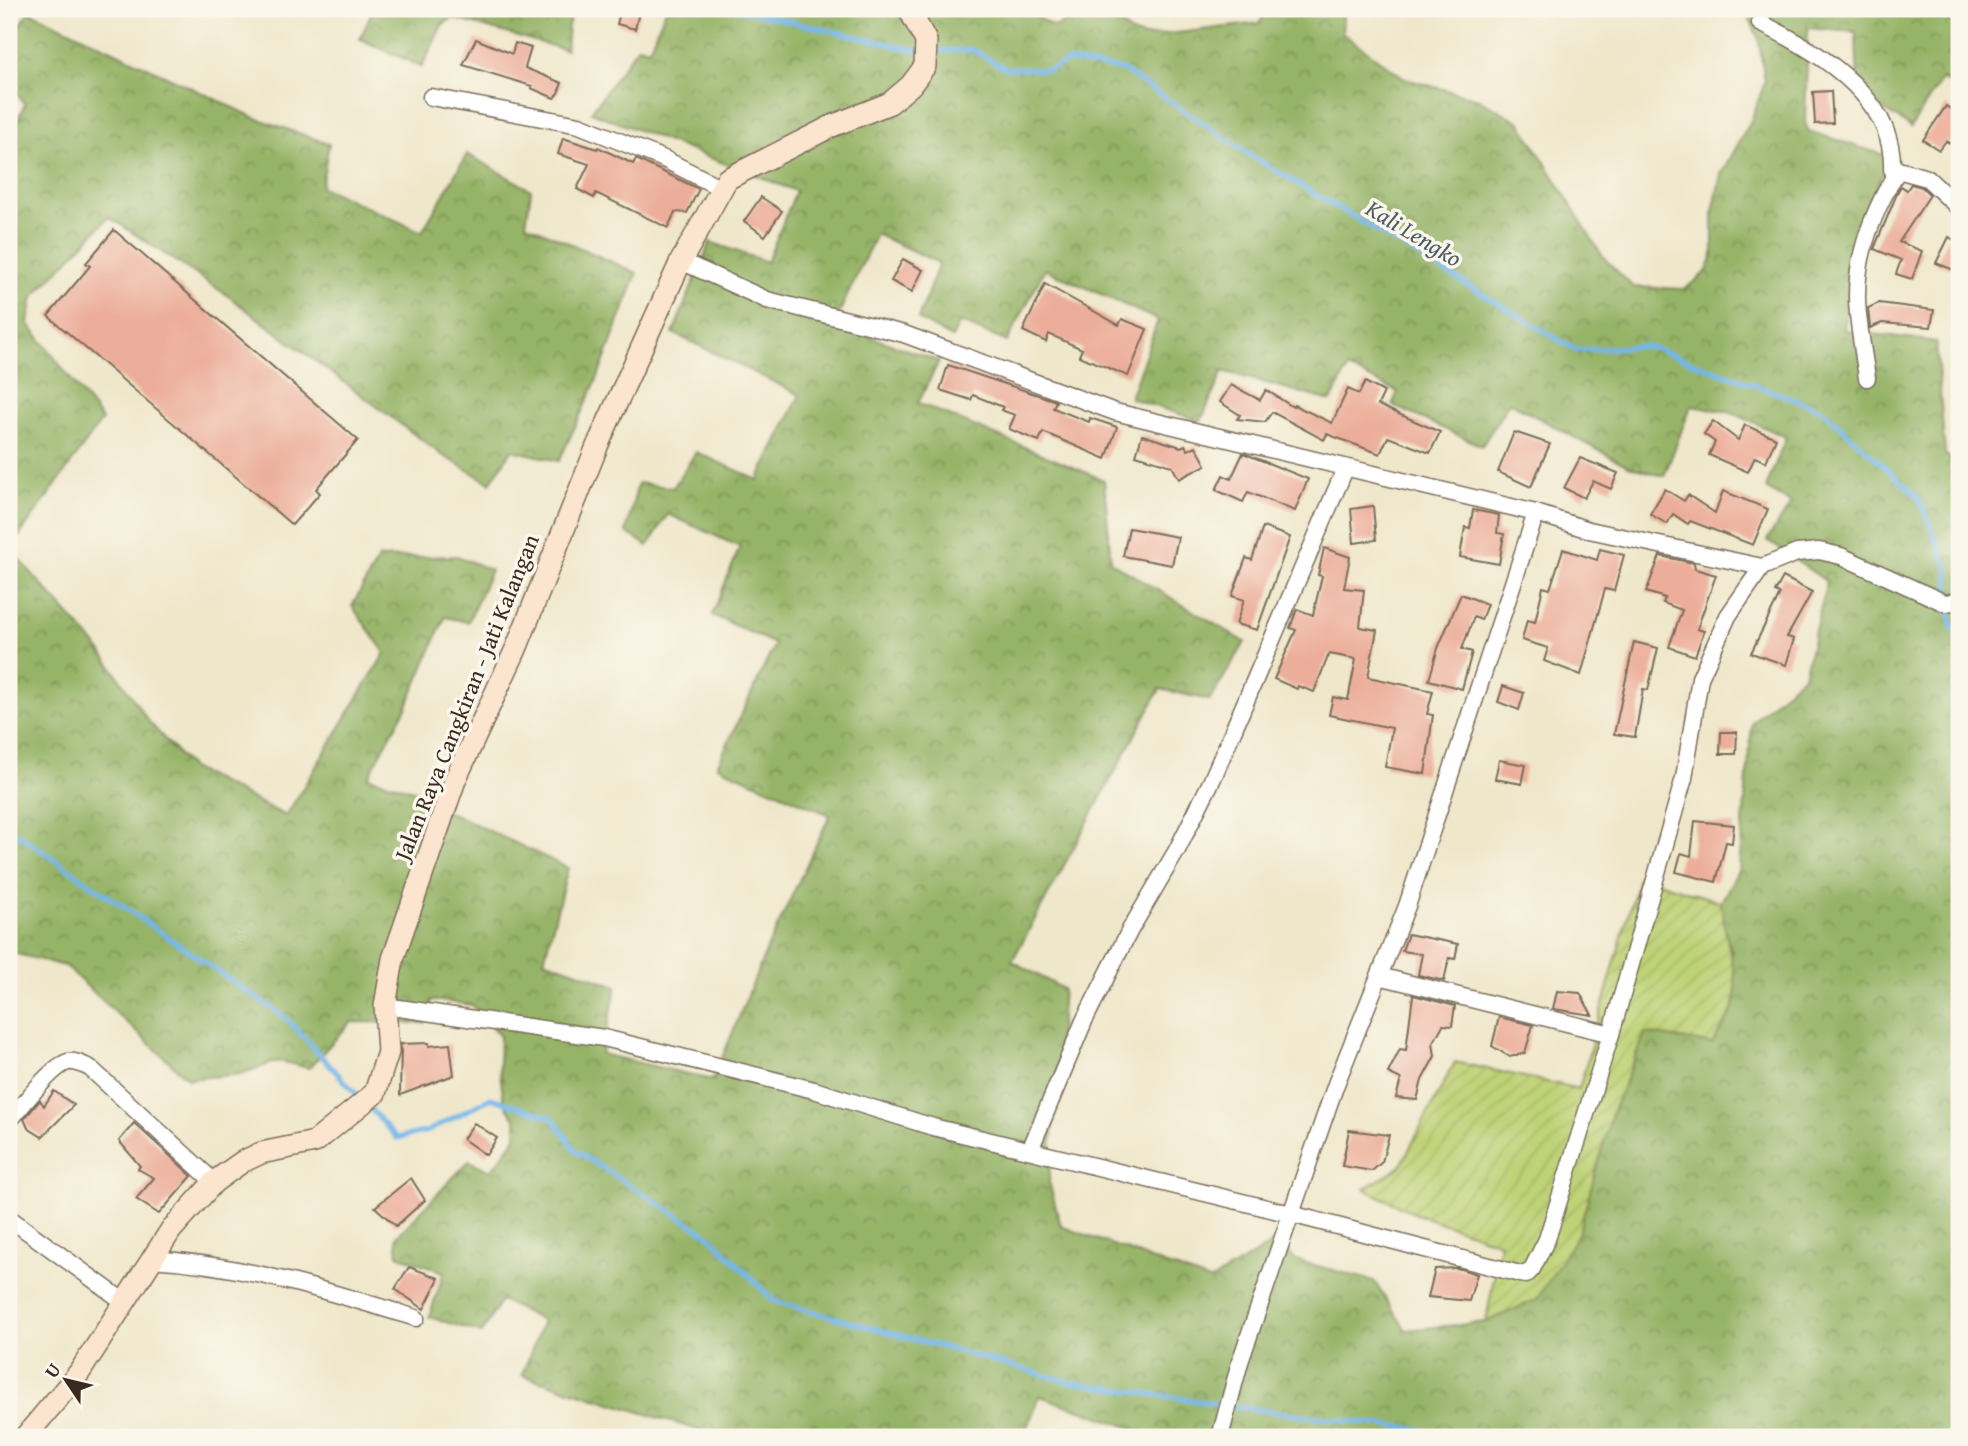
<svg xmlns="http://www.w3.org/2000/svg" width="1968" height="1446" font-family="'Gentium Book Plus',serif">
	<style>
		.forest { fill: url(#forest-crowns); stroke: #686f42; stroke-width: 2; fill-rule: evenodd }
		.garden { fill: url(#garden-furrows); stroke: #7c7e4a; stroke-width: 2 }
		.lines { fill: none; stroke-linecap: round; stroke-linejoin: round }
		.stream { stroke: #73b6e9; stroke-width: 5 }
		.building { fill: #ecae9a }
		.street-casing { stroke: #7a6c5a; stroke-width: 19 }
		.secondary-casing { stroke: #7a6c5a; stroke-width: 24 }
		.street { stroke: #fff; stroke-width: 16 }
		.secondary { stroke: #fce5cf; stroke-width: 21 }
		.labels { text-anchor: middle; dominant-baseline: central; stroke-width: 7; stroke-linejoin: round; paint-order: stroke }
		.street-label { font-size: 23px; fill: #3b2a1e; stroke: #fbf7ec }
		.water-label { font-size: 24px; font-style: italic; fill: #4f5b65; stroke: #fbf7ec }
	</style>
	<defs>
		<pattern id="forest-crowns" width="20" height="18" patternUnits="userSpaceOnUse" patternTransform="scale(1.75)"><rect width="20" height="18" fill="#96b467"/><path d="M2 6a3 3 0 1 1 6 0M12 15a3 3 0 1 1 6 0" fill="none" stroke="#7c9354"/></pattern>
		<pattern id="garden-furrows" width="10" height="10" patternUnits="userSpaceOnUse" patternTransform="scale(1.75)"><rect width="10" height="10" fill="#bed276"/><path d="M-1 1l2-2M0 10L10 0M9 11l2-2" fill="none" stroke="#a4b466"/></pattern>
	</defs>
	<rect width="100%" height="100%" fill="#fbf7ec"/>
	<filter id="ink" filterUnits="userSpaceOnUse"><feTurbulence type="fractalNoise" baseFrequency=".0143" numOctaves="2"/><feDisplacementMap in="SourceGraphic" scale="14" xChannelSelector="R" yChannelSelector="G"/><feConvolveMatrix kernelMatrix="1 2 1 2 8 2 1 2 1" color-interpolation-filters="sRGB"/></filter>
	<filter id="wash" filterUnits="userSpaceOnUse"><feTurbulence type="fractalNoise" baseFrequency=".00686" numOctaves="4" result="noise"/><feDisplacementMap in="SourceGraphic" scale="28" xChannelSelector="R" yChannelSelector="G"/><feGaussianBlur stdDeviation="1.57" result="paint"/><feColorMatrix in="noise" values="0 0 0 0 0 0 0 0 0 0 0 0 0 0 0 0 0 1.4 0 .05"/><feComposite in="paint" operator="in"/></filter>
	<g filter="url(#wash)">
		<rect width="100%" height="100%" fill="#efe7ca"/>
		<g class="forest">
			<path d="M373 9H574L568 26 566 50 453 18 442 25 422 67 360 39Z"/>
			<path d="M666 9H1024L1054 27 1084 14 1118 22 1131 33 1143 37 1260 23 1266 9H1348L1343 16 1342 33 1406 79 1479 99 1520 122 1603 257 1633 287 1685 289 1707 271 1713 255V211L1721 174 1750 123 1765 82 1758 37 1745 9H1959V90L1942 79 1911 127 1858 93 1856 32 1808 28 1805 122 1808 131 1891 157 1855 230 1858 240 1844 330 1936 342 1945 454 1959 466V1437H1158L1040 1396 1023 1437H720L522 1375 543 1321 501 1300 482 1333 429 1317 444 1272 398 1255 396 1237 469 1161 491 1171 516 1137V1120L504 1102 499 1066 500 1036 472 1005 432 1000 425 1023 351 1022 309 1068 279 1061 240 1074 188 1079 65 966 9 952V139L25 104 9 85V43L29 11 253 117 329 144 321 187 422 232 467 154 531 190 526 224 637 273 598 377 559 461 512 450 490 483 442 455 224 293 109 217 33 297 28 323 102 420 10 549 101 651 149 722 191 768 286 816 385 653 352 606 379 558 457 556 491 570 468 622 445 617 407 706 368 777 441 798 437 809 456 815 568 868 544 960 617 986 601 1054 713 1080 767 949 830 815 717 766 775 644 712 615 740 547 668 514 648 546 626 532 638 483 673 488 696 452 758 480 800 395 673 333 710 242 767 262 796 191 591 112 638 46 649 49ZM876 234 939 263 918 319 952 338 960 322 1007 342 1045 269 1158 320 1130 398 1201 421 1223 371 1331 401 1348 368 1398 392 1392 405 1482 446 1509 402 1628 466 1664 476 1691 406 1731 412 1786 437 1766 488 1791 504 1767 540 1827 582 1804 675 1752 722 1739 869 1721 902 1722 924 1732 952 1712 1044 1645 1033 1537 1299 1486 1322 1406 1330 1374 1281 1295 1260 1277 1241 1210 1281 1061 1226 1049 1182 1063 989 1012 961 1160 689 1210 700 1245 642 1111 562 1104 480 918 403 939 361 834 324Z"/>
		</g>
		<path class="garden" d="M1639 876 1721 902C1723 935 1738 966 1735 1000 1733 1014 1719 1032 1712 1044L1645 1033 1613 1110 1578 1234 1537 1299 1486 1322 1500 1243 1416 1214 1364 1189 1400 1167 1455 1062 1579 1089Z"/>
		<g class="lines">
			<g class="stream">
				<path d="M736 9 920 51"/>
				<path d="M930 51 973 50 1005 68 1049 70 1069 61 1123 70 1258 160 1576 350 1648 346 1821 409 1918 497 1948 568 1951 627 1959 633"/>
				<path d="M9 828 286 1018 360 1098"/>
				<path d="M367 1105 397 1138 428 1131 491 1098 553 1118 576 1151 710 1236 774 1301 1069 1382 1267 1411 1482 1437"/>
			</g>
		</g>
		<g id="blocks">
			<g class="building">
				<path d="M621 9H640L635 29 617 24Z"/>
				<path d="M476 39 512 54 515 43 531 48 525 68 562 83 558 93 554 98 531 88 532 86 463 65Z"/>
				<path d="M1831 91 1833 123 1815 124 1813 92Z"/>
				<path d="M1946 106 1959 115V149L1946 141 1939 150 1923 140Z"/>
				<path d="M563 138 597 149 598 147 633 164 636 159 699 189 687 213 675 212 668 228 596 193 594 198 577 189 589 164 558 154Z"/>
				<path d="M1911 184 1922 187 1930 195 1899 242 1922 251 1912 279 1896 274 1901 260 1874 249 1898 191 1901 186 1907 190Z"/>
				<path d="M761 197 782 211 765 236 744 221Z"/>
				<path d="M114 230 358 440 316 489 320 493 292 525 48 316 90 266 86 263Z"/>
				<path d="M1949 237 1959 243V272L1936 263Z"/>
				<path d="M903 259 923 270 912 292 891 281Z"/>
				<path d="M1045 284 1119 325 1122 319 1147 329 1128 376 1079 356 1082 349 1049 334 1046 342 1023 331Z"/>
				<path d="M1879 303 1934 310 1931 327 1882 323 1870 328 1868 308Z"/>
				<path d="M948 365 1056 401 1053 408 1089 422 1090 418 1117 427 1106 459 1043 432 1039 441 1009 429 1015 415 1001 410 1003 407 973 395 971 400 940 390Z"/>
				<path d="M1365 382 1384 392 1378 405 1440 432 1430 453 1388 437 1380 454 1327 434 1324 440 1272 412 1265 422 1237 419 1240 415 1220 402 1231 385 1260 400 1266 390 1293 407 1294 405 1332 423 1348 389 1359 394Z"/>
				<path d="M1713 421 1738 440 1745 425 1776 438 1766 462 1755 457 1748 472 1709 455 1715 442 1704 434Z"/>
				<path d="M1514 432 1550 444 1531 487 1498 472Z"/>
				<path d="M1142 435 1181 447 1185 445 1188 450 1196 446 1206 465 1179 479 1172 466 1136 455Z"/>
				<path d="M1243 453 1308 479 1295 511 1248 492 1243 502 1216 490 1223 475 1231 479Z"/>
				<path d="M1580 458 1618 473 1611 489 1593 481 1584 498 1564 488Z"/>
				<path d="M1665 489 1684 501 1688 495 1715 513 1723 491 1768 509 1753 545 1690 521 1688 524 1673 514 1667 524 1650 514Z"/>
				<path d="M1373 506 1376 540 1354 543 1351 509Z"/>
				<path d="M1473 510 1499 515 1497 533 1504 534 1499 564 1460 557 1465 527 1470 528Z"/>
				<path d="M1263 527 1290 537 1257 630 1236 624 1244 600 1232 596 1246 558 1252 560Z"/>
				<path d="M1129 528 1178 537 1172 565 1123 556Z"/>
				<path d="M1324 548 1350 557 1344 588 1364 590 1360 627 1377 630 1368 677 1433 691 1427 714 1433 715 1425 774 1385 767 1392 728 1329 715 1333 697 1348 700 1356 659 1329 654 1314 692 1298 686 1297 689 1274 679 1296 630 1290 628 1297 609 1313 615 1322 576 1318 575Z"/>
				<path d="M1563 549 1597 560 1600 549 1624 555 1614 591 1605 589 1581 675 1544 661 1548 648 1522 640 1527 620 1535 622 1543 587 1550 589Z"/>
				<path d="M1660 556 1694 563 1695 569 1716 575 1697 629 1704 631 1695 656 1669 647 1682 610 1663 603 1665 598 1646 592Z"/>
				<path d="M1783 577 1812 592 1787 637 1794 639 1786 665 1751 653 1780 594 1775 592Z"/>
				<path d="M1461 594 1487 604 1481 620 1474 617 1462 649 1472 652 1462 689 1429 680 1438 648Z"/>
				<path d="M1634 642 1658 648 1648 690 1643 689 1635 737 1614 734Z"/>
				<path d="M1503 686 1524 693 1519 710 1498 702Z"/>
				<path d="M1721 732H1737L1736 754H1720Z"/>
				<path d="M1499 760 1526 765 1522 784 1495 779Z"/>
				<path d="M1695 821 1734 825 1732 843 1726 842 1716 882 1676 872 1681 853 1691 856Z"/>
				<path d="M1408 934 1458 944 1455 959 1449 958 1444 981 1418 975 1422 954 1402 951Z"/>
				<path d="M1557 991 1580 993 1592 1015 1553 1009Z"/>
				<path d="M1413 995 1455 1006 1452 1026 1443 1025 1433 1043 1435 1056 1422 1080 1417 1100 1396 1098 1401 1079 1388 1073 1400 1049 1406 1050Z"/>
				<path d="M1499 1017 1533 1025 1525 1053 1510 1057 1492 1046Z"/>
				<path d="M429 1043V1046L450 1044 454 1075 400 1095 401 1044Z"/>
				<path d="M54 1091 74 1105 42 1137 28 1128 24 1119 40 1100 44 1106Z"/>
				<path d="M134 1123 192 1176 159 1214 136 1199 154 1178 138 1169 140 1166 119 1141Z"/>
				<path d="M474 1123 497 1138 486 1155 463 1139Z"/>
				<path d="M1349 1130 1389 1135 1382 1162 1372 1171 1342 1166Z"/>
				<path d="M411 1178 425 1200 396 1226 375 1207Z"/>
				<path d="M409 1267 439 1278 424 1309 395 1289Z"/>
				<path d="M1457 1268 1477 1274 1469 1301 1428 1297 1435 1269Z"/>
			</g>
		</g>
	</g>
	<g filter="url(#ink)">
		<use href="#blocks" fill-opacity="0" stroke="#7a6c5a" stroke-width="2"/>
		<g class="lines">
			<g class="street-casing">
				<g id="street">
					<path d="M1760 23C1817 50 1895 97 1892 169L1898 170"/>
					<path d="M431 97 579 125 664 159 721 188"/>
					<path d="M681 261 767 300 904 334 1115 412 1536 513"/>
					<path d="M1867 378C1864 357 1860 335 1858 314 1852 262 1872 213 1898 170L1927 178 1959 208"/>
					<path d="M1379 976 1611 1034"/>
					<path d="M385 1006 604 1038 814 1090 933 1127 1291 1214 1336 1084 1407 906 1536 513 1589 530 1762 567 1797 553 1819 551 1841 556 1945 603 1959 601"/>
					<path d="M9 1121C21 1107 52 1066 68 1062 76 1061 83 1065 90 1068L214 1182"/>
					<path d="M1030 1150 1084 1021 1130 930 1177 850 1212 780 1345 469"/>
					<path d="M9 1218 123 1301"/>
					<path d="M150 1259C242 1264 328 1291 416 1318"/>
					<path d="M1220 1437 1240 1362 1291 1214 1520 1274 1526 1275 1532 1269 1547 1239 1611 1034 1684 778 1700 678 1728 616 1762 567"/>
				</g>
			</g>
			<g class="secondary-casing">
				<path id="secondary" d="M25 1437 79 1373 171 1230 214 1182 242 1162 261 1153 315 1142 375 1093 388 1052 385 1006 393 959 455 780 516 649 598 444 681 261 727 179 832 126 890 103 911 85 925 66 926 41 909 9"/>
			</g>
			<use href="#street" class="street"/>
			<use href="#secondary" class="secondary"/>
		</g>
	</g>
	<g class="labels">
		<g class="street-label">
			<text transform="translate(466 697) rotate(-68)">Jalan Raya Cangkiran - Jati Kalangan</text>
		</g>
		<g class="water-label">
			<text transform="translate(1414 233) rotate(31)">Kali Lengko</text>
		</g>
	</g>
	<rect width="1968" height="1446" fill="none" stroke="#fbf7ec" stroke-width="35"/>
	<g transform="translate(66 1380) rotate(305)" stroke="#fbf7ec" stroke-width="5" paint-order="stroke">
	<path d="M0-5L12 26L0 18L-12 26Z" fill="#3b2a1e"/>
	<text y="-10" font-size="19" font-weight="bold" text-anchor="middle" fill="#3b2a1e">U</text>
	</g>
</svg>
